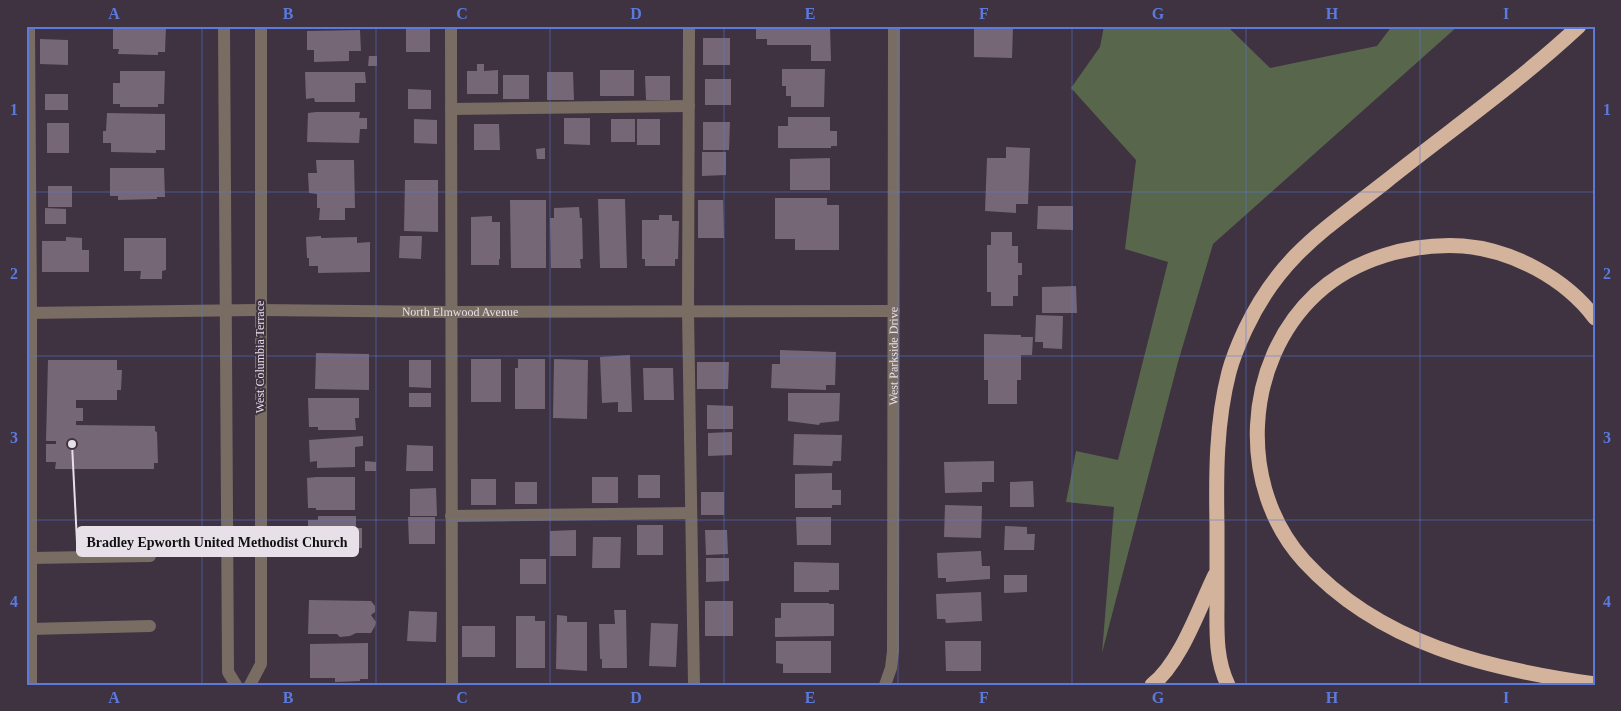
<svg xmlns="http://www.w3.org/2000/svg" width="1621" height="711" font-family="Georgia,serif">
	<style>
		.green { fill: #58674c }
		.building { fill: #766777 }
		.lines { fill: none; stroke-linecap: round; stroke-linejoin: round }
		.minor { stroke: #796c62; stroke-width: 12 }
		.highway { stroke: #d3b39c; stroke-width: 15 }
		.grid { fill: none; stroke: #5a7add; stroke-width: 1; stroke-opacity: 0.55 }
		.labels { text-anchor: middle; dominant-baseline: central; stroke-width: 4; stroke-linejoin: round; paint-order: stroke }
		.street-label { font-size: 12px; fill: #e8e0e9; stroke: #3f3241 }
		.leader { fill: none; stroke: #e8e0e9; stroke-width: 2 }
		.callout-dot { fill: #e8e0e9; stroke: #3f3241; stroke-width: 2 }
		.callout { fill: #e8e0e9; stroke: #e8e0e9; stroke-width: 2 }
		.callout-label { font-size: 14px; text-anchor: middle; font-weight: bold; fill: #111 }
		.neatline { fill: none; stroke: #5a7add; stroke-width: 2 }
		.grid-label { font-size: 16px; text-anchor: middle; font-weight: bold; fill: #5a7add }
	</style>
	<rect width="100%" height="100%" fill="#3f3241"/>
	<path class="green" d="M1104 26H1227L1270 68 1377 46 1392 26H1458L1213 244 1178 362 1102 653 1114 507 1066 502 1076 451 1118 460 1168 262 1125 249 1136 160 1071 88 1100 47Z"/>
	<g class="building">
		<path d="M118 26H166L165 52H158V55L118 54 119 49H113V29H118Z"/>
		<path d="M756 26H830L831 61H811V45H767V39H756Z"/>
		<path d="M974 26H1013L1012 58 974 57Z"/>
		<path d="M406 28 430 29V52H406Z"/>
		<path d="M360 30 361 51H349V61L314 62V50H307V31Z"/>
		<rect x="703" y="38" width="27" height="27"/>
		<path d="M40 39 68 40V65L40 64Z"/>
		<path d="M369 56H377V66H368Z"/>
		<path d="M477 64H484V71L498 70V94H467V71H477Z"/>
		<path d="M782 69H825L824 107H791V96H786V86H782Z"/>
		<rect x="600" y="70" width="34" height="26"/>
		<path d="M120 71H165L164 104H158V107H120V104H113V83H120Z"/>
		<path d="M305 72H365L366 83H355V102H315L314 98 306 99Z"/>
		<path d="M547 72H573L574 100H547Z"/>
		<rect x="503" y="75" width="26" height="24"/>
		<path d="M645 76H670V100H646Z"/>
		<rect x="705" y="79" width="26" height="26"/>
		<path d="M408 89 431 90V109H408Z"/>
		<rect x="45" y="94" width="23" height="16"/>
		<path d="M316 112H360L359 118H367V129H360L359 143 307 142 308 113Z"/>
		<path d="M107 113 165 114V150H156V153L111 152V143H103V131H106Z"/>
		<path d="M788 117H830V131H837V146H831V148H778V126H788Z"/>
		<path d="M564 118H590V145L564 144Z"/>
		<path d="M414 119 437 120V144L414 143Z"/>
		<rect x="611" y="119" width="24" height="23"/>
		<rect x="637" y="119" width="23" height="26"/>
		<path d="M703 122H730L729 150H703Z"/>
		<rect x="47" y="123" width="22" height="30"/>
		<path d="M474 124H499L500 150H474Z"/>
		<path d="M1006 147 1030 148 1028 204H1016V213L985 211 987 158H1006Z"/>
		<path d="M545 148V159H537L536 149Z"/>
		<path d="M702 152H726V175L702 176Z"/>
		<path d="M830 158V190H790V159Z"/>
		<path d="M316 160H354L355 208H345V220H319L320 208H317V194L309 193 308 173H317Z"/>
		<path d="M110 168H164L165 197H157V199L118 200V196H110Z"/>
		<path d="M405 180H438V232L404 231Z"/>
		<rect x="48" y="186" width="24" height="21"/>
		<path d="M775 198H827V205H839V250H795V239H775Z"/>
		<path d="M598 199H625L627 268H600Z"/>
		<path d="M510 200H546V268H511Z"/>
		<path d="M698 200H723L724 238H698Z"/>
		<path d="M1038 206H1073V230L1037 229Z"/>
		<path d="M579 207 580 218H582L583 259H580L581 268H551L550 218H554V208Z"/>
		<path d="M45 208 66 209V224H45Z"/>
		<path d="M659 215H672V221H679L678 259H675V266H645V259H642V220H659Z"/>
		<path d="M492 216V222H500V259H499V265H471V217Z"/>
		<path d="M991 232H1012V246H1018V263H1022V275H1018V296H1013V306H991V292H987V245H991Z"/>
		<path d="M321 236V238L357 237V243L370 242V272L318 273V266H309V258H307L306 237Z"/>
		<path d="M400 236H422L421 259 399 258Z"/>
		<path d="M66 237 82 238V250H89V272H42V241H66Z"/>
		<path d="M124 238H166V270L162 271V279H140L141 271H124Z"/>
		<path d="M1076 286 1077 313H1042V287Z"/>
		<path d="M1036 315 1063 316 1062 349 1043 348V342H1035Z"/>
		<path d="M984 334 1021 335V337H1033L1032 355H1021V380H1017V404H988V380H984Z"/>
		<path d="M780 350 836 352 835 385H826V390L771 388 772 364H780Z"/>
		<path d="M316 353 369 354V390L315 389Z"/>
		<path d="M630 355 632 412H618V402L602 403 600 357Z"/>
		<rect x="471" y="359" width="30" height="43"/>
		<path d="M518 359H545V409H515V368H518Z"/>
		<path d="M554 359 588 360 587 419 553 418Z"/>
		<path d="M48 360H117V370H122L121 390H117V400H76V408H83V421H76V425L155 426V431L157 432 158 463H154V469H55L56 462H46V444H56V441H46Z"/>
		<path d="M409 360H431V388L409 387Z"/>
		<path d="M697 362H729L728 389H697Z"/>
		<path d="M643 368H673L674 400H644Z"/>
		<rect x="409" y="393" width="22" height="14"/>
		<path d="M788 393H840L839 421 820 423 819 425 788 421Z"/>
		<path d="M308 398H359V418H355L356 430H318V427H309Z"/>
		<path d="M707 405 733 406V429H707Z"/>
		<path d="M732 432V455L708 456V433Z"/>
		<path d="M794 434 842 435 841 461H833L832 466 793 465Z"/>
		<path d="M363 436V446L355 447V467L317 468V461L310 462 309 440Z"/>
		<path d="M407 445 433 446V471H406Z"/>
		<path d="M365 461 376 462V471H365Z"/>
		<path d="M994 461V482H982V492L945 493 944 462Z"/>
		<path d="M832 473V490H841V505H832V508H795V474Z"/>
		<rect x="638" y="475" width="22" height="23"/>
		<path d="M316 477H355V510H316V508H308L307 478Z"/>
		<rect x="592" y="477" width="26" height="26"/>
		<rect x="471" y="479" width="25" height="26"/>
		<path d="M1033 481 1034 507H1010V482Z"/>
		<rect x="515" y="482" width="22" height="22"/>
		<path d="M436 488 437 516H410V489Z"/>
		<rect x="701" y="492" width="23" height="23"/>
		<path d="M945 505 982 506 981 538 944 537Z"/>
		<path d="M318 516H356V528H362V548H356V552L318 551V548H308V520H318Z"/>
		<path d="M408 517H435V544H409Z"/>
		<path d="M796 517H831V545H797Z"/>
		<rect x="637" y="525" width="26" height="30"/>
		<path d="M1005 526 1027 527V534H1035L1034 550H1004Z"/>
		<path d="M576 530V556H550V531Z"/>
		<path d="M705 530H727L728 554 706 555Z"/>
		<path d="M593 537H621L620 568H592Z"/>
		<path d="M981 551 982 566H990V579L946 582V578H938L937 553Z"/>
		<path d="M706 558H729V581L706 582Z"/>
		<rect x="520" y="559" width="26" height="25"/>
		<path d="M794 562 839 563V590H829V592H794Z"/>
		<path d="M1004 575H1027V592L1004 593Z"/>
		<path d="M981 592 982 621 946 623 945 619H937L936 594Z"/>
		<path d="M309 600 371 601 375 606V612L371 615 376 622 375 626 371 633H356L350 636 340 637 337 634H308Z"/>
		<rect x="705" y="601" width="28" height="35"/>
		<path d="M781 603H829V604H834V636L775 637V618H781Z"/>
		<path d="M614 610H626L627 668H602V659H600L599 624H615Z"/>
		<path d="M409 611 437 612 436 642 407 641Z"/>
		<path d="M557 615 567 616V622H587V671L556 669Z"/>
		<path d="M516 616H535V621H545V668H516Z"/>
		<path d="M651 623 678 624 676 667 649 666Z"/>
		<rect x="462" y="626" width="33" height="31"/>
		<path d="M776 641H831V673H783V664L776 663Z"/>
		<path d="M945 641H981V671H946Z"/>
		<path d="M368 643V679H360V681L335 682V678H310V644Z"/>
	</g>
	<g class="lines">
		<g class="minor">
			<path d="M29 26 31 313V685"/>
			<path d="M224 26 228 672 236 685"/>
			<path d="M451 26 452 685"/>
			<path d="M689 26 688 311 694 685"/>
			<path d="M451 109 689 106"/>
			<path id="s1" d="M26 313 260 310 452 312 894 311"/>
			<path d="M451 516 691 513"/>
			<path d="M30 558 150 556"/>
			<path d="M30 629 150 626"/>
			<path d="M250 685 261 664V26"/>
			<path id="s2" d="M885 685 891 668 893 651 894 26"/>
		</g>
		<g class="highway">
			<path d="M1595 318C1565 278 1512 250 1463 246 1411 243 1355 258 1316 294 1243 362 1237 487 1304 561 1380 644 1488 669 1595 684"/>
			<path d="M1152 685C1181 662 1199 608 1215 575"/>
			<path d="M1228 685C1215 659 1217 629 1217 600 1217 576 1217 551 1217 526 1216 475 1216 422 1229 372 1233 357 1239 343 1245 330 1279 257 1324 230 1384 183 1449 131 1518 83 1579 26"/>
		</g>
	</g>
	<path class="grid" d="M202 26V685M376 26V685M550 26V685M724 26V685M898 26V685M1072 26V685M1246 26V685M1420 26V685M26 192H1595M26 356H1595M26 520H1595"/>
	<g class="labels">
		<g class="street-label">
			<text stroke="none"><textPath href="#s1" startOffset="434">North Elmwood Avenue</textPath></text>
			<text stroke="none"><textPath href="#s2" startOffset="330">West Parkside Drive</textPath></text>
			<text transform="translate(260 357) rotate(-90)">West Columbia Terrace</text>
		</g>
	</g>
	<path class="leader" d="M72 444L77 542"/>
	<circle class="callout-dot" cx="72" cy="444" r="5"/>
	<rect class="callout" x="77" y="527" width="281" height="29" rx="5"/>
	<g class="callout-label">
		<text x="217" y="547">Bradley Epworth United Methodist Church</text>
	</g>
	<rect width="1621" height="711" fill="none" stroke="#3f3241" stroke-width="55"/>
	<rect x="28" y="28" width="1566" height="656" class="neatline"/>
	<g class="grid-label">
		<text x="114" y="19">A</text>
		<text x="288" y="19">B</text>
		<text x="462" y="19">C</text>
		<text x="636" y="19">D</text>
		<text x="810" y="19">E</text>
		<text x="984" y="19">F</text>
		<text x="1158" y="19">G</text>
		<text x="1332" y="19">H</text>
		<text x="1506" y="19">I</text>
		<text x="14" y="115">1</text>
		<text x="1607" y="115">1</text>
		<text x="14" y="279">2</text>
		<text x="1607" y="279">2</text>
		<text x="14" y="443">3</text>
		<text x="1607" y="443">3</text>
		<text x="14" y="607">4</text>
		<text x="1607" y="607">4</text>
		<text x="114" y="703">A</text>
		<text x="288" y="703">B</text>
		<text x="462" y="703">C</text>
		<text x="636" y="703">D</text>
		<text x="810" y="703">E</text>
		<text x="984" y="703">F</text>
		<text x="1158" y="703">G</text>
		<text x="1332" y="703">H</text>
		<text x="1506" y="703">I</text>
	</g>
</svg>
